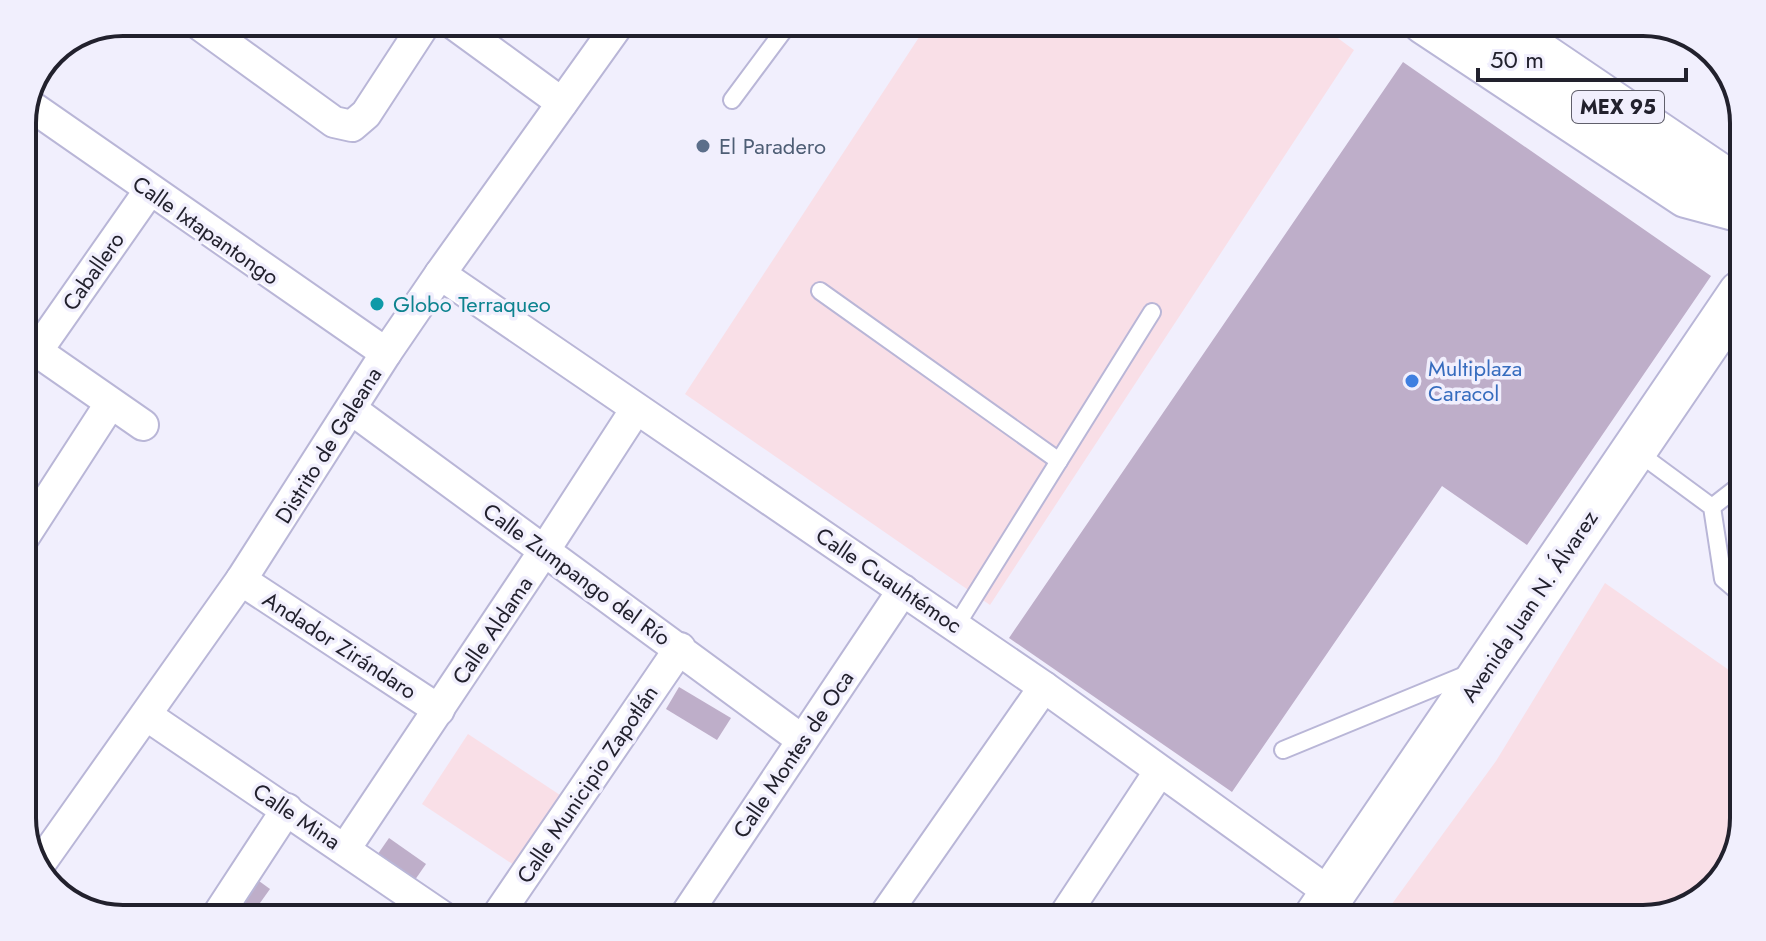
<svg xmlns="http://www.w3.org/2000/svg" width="1766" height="941" font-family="Jost,sans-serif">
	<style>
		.commercial { fill: #f9dfe7 }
		.building { fill: #beaec9 }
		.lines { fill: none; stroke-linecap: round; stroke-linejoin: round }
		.lane-casing { stroke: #b9b6d7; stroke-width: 20 }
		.street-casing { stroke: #b9b6d7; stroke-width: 34 }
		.secondary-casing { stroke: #b9b6d7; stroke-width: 48 }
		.primary-casing { stroke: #b9b6d7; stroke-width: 48 }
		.lane { stroke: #fff; stroke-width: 16 }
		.street { stroke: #fff; stroke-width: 30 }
		.secondary { stroke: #fff; stroke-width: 44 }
		.primary { stroke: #fff; stroke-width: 44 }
		.service-dot { fill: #5c6f8a; stroke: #f1effd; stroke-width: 3 }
		.culture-dot { fill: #0f9aa8; stroke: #f1effd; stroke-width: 3 }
		.shop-dot { fill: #3f7fe0; stroke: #f1effd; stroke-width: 3 }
		.labels { text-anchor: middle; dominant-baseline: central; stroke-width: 7; stroke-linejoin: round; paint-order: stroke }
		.shield { fill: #f1effd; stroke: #605f6b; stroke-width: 2 }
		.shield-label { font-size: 20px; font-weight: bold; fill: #22212d }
		.service-label { font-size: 22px; fill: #4e5e75; stroke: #f1effd; text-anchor: start }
		.street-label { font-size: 22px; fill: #22212d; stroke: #f1effd }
		.culture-label { font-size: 22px; fill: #0d838f; stroke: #f1effd; text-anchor: start }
		.shop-label { font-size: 22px; fill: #366cbe; stroke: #f1effd; text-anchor: start }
		.rim { fill: none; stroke: #22212d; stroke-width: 4 }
	</style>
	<rect width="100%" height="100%" fill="#f1effd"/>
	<g class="commercial">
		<path d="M929 22H1316L1354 50 990 605 685 394Z"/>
		<path d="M1605 583 1736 675 1733 863 1694 905 1644 919H1381L1496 761Z"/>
		<path d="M468 734 569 801 523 871 422 804Z"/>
	</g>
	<g class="building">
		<path d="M1403 62 1711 276 1527 545 1442 486 1232 792 1009 638Z"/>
		<path d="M679 687 731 718 717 740 666 709Z"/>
		<path d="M389 838 426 864 410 887 373 861Z"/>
		<path d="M259 881 270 889 255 910 245 903Z"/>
	</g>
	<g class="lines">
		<g class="lane-casing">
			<g id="lane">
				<path d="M732 100 790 22"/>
				<path d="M820 291 1059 461"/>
				<path d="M1636 451 1712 507 1723 579 1737 591"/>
				<path d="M1712 507 1739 486"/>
				<path d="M956 626 1152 312"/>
				<path d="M1283 750 1470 673"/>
			</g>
		</g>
		<g class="street-casing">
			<g id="street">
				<path d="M196 22 334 122 352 126 366 114 426 22"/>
				<path d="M451 22 562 103"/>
				<path d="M28 104 386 353"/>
				<path d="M440 274 1044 687 1333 895"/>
				<path d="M22 341 143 425"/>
				<path d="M37 351 149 191"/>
				<path d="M351 409 802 740"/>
				<path d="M22 540 110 404"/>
				<path d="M241 580 439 710"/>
				<path d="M146 715 446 919"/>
				<path d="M345 849 544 551 636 409"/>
				<path d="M37 868 241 580 386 353 440 274 620 22"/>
				<path d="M215 919 287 809"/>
				<path d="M495 919 680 648"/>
				<path d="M683 919 903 590"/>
				<path d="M882 919 1044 687"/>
				<path d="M1062 919 1159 772"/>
			</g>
		</g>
		<g class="secondary-casing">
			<g id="secondary">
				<path d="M1425 22 1686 195 1742 210"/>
				<path d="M1315 919 1741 293"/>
			</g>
		</g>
		<g class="primary-casing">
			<path id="primary" d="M1492 22 1743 192"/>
		</g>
		<use href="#lane" class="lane"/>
		<use href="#street" class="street"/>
		<use href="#secondary" class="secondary"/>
		<use href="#primary" class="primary"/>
	</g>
	<circle class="service-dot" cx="703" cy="146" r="8"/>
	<circle class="culture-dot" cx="377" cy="304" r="8"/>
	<circle class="shop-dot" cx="1412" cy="381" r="8"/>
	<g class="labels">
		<rect class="shield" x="1572" y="91" width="92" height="32" rx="6"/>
		<g class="shield-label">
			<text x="1618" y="107">MEX 95</text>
		</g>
		<g class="service-label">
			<text x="719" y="146">El Paradero</text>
		</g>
		<g class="street-label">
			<text transform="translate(206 230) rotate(35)">Calle Ixtapantongo</text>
			<text transform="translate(93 271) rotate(-55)">Caballero</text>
			<text transform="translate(328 445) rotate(-58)">Distrito de Galeana</text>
			<text transform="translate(577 574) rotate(36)">Calle Zumpango del Río</text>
			<text transform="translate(889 580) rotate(34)">Calle Cuauhtémoc</text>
			<text transform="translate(1529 606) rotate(-56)">Avenida Juan N. Álvarez</text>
			<text transform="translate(492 630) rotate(-56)">Calle Aldama</text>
			<text transform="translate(340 645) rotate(33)">Andador Zirándaro</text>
			<text transform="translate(793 754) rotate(-56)">Calle Montes de Oca</text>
			<text transform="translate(587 784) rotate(-56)">Calle Municipio Zapotlán</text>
			<text transform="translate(297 816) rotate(34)">Calle Mina</text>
		</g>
		<g class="culture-label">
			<text x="393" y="304">Globo Terraqueo</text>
		</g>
		<g class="shop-label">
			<text x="1428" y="368">Multiplaza<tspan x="1428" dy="25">Caracol</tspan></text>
		</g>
	</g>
	<path d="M0 0H1766V941H0ZM123 36H1643A87 87 0 0 1 1730 123V818A87 87 0 0 1 1643 905H123A87 87 0 0 1 36 818V123A87 87 0 0 1 123 36Z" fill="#f1effd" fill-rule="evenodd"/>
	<path class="rim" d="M123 36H1643A87 87 0 0 1 1730 123V818A87 87 0 0 1 1643 905H123A87 87 0 0 1 36 818V123A87 87 0 0 1 123 36Z"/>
	<path d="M1478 68v12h208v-12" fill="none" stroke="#22212d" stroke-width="4"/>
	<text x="1490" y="68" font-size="24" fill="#22212d" stroke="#f1effd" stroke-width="6" paint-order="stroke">50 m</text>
</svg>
